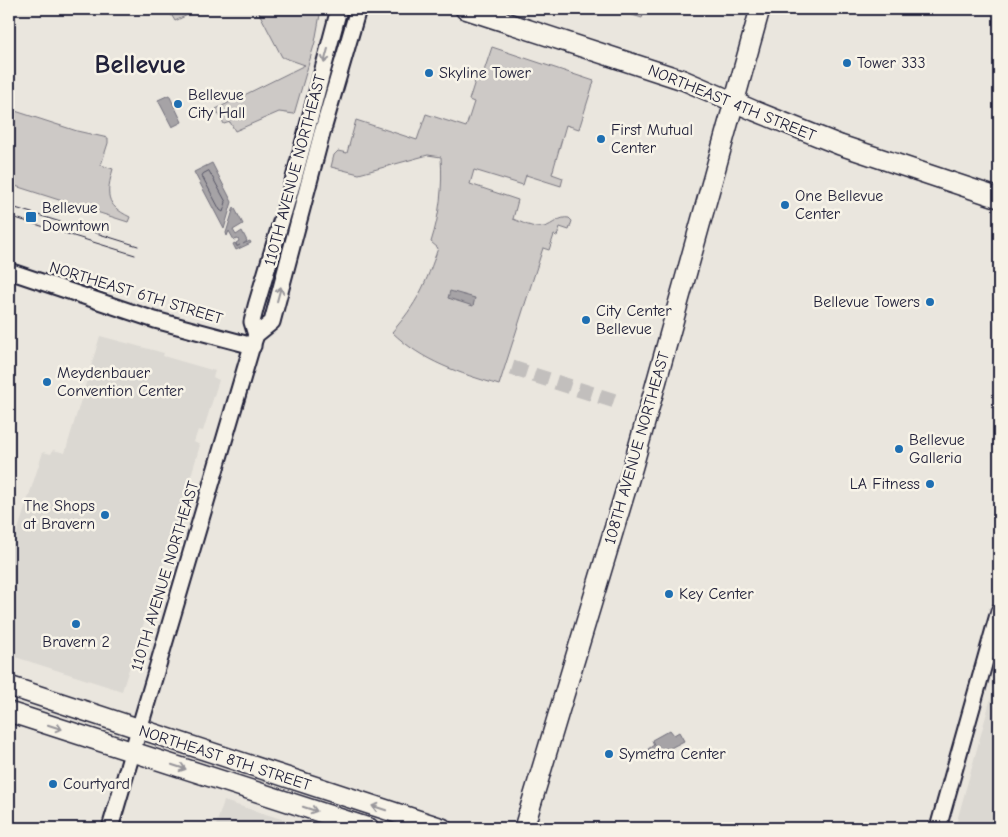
<svg xmlns="http://www.w3.org/2000/svg" width="1008" height="837" font-family="'Comic Neue',sans-serif">
	<style>
		.built { fill: #dbd8d2 }
		.green { fill: #cdc9c6; stroke: #787680 }
		.water { fill: #a6a3a6; stroke: #716f7b }
		.lines { fill: none; stroke-linecap: round; stroke-linejoin: round }
		.shore { stroke: #575666; stroke-width: 1 }
		.minor-tunnel { stroke: #c2bfbd; stroke-width: 15; stroke-dasharray: 15 8; stroke-linecap: butt }
		.minor-casing { stroke: #22223b; stroke-width: 19 }
		.major-casing { stroke: #22223b; stroke-width: 22 }
		.minor { stroke: #f7f3e8; stroke-width: 15 }
		.major { stroke: #f7f3e8; stroke-width: 19 }
		.tram { stroke: #22223b; stroke-width: 1 }
		.oneway { stroke: #97959a }
		.poi-dot { fill: #1f6fb2; stroke: #f7f3e8; stroke-width: 2 }
		.labels { text-anchor: middle; dominant-baseline: central; stroke-width: 5; stroke-linejoin: round; paint-order: stroke }
		.poi-label { font-size: 16px; fill: #22223b; stroke: #f7f3e8; text-anchor: start }
		.street-label { font-size: 16px; fill: #22223b; stroke: #f7f3e8 }
		.town-label { font-size: 26px; font-weight: bold; fill: #22223b; stroke: #f7f3e8 }
	</style>
	<rect width="100%" height="100%" fill="#eae6de"/>
	<filter id="ink" filterUnits="userSpaceOnUse"><feTurbulence type="fractalNoise" baseFrequency=".02" numOctaves="2"/><feDisplacementMap in="SourceGraphic" scale="10" xChannelSelector="R" yChannelSelector="G"/><feConvolveMatrix kernelMatrix="1 2 1 2 8 2 1 2 1" color-interpolation-filters="sRGB"/></filter>
	<g filter="url(#ink)">
		<g class="built">
			<path d="M100 336 164 353 163 356 215 371 213 377 219 380 203 431 198 430 194 442 200 445 189 483 122 691 9 655V544L13 545 43 452 51 454 53 450 65 453Z"/>
			<path d="M999 669V828H955Z"/>
			<path d="M224 801 310 828H215Z"/>
		</g>
		<g class="green">
			<path d="M168 9H200L175 21Z"/>
			<path d="M257 9H321L315 42 294 114 279 112 235 131 230 122 224 124 216 109 305 65 282 57Z"/>
			<path d="M613 9H645L642 18Z"/>
			<path d="M492 47 594 81 579 129 566 125 552 174 563 178 561 186 526 175 523 185 474 170 470 184 518 200 513 219C521 222 534 229 544 227 553 225 559 216 569 218L572 221 569 230 560 227 557 236 554 235 549 250 543 248 499 385C459 373 423 362 392 332 417 304 426 284 438 248L431 242C440 214 443 187 441 157L428 155 359 174 331 167 334 155 338 151 347 153 356 120 417 140 426 114 466 127 474 102 469 100 476 78 479 79 481 71H484Z"/>
			<path d="M9 109 77 131 108 138V143L101 165 113 169C106 194 105 205 130 217L128 222 9 184Z"/>
		</g>
		<g class="water">
			<path d="M169 95 182 122 172 127 158 100Z"/>
			<path d="M212 163 232 202 224 229 194 172Z"/>
			<path d="M234 207 243 224 233 230 236 235 242 231 247 241 243 244 250 241 251 243 236 250 233 244 235 243 237 247 240 245 237 246 236 243 239 241 238 239 234 240 229 231 227 236 226 233Z"/>
			<path d="M450 291 475 298 473 306 448 298Z"/>
			<path d="M670 730 674 735 679 732 684 741 653 757 648 749 654 745 652 740Z"/>
		</g>
		<g class="lines">
			<path class="shore" d="M209 171 226 202 223 212 220 210 202 176 203 174Z"/>
			<path class="minor-tunnel" d="M512 368 621 403"/>
			<g class="minor-casing">
				<g id="minor">
					<path d="M9 271 155 320 253 346"/>
					<path d="M256 335 252 322 256 306 294 178 339 9"/>
					<path d="M110 828 251 349 256 335 272 322 322 133 358 9"/>
					<path d="M938 828 999 611"/>
				</g>
			</g>
			<g class="major-casing">
				<g id="major">
					<path d="M465 9 683 80 755 111 840 145 999 198"/>
					<path d="M9 686 442 828"/>
					<path d="M9 712 369 828"/>
					<path d="M524 828 633 466 760 9"/>
				</g>
			</g>
			<use href="#minor" class="minor"/>
			<use href="#major" class="major"/>
			<g class="tram">
				<path d="M9 206 138 246"/>
				<path d="M9 216 135 255"/>
			</g>
		</g>
		<defs><path id="oneway-shaft" d="M-6 0H5M1.5-3L5.5 0L1.5 3" fill="none" stroke-width="1.6" stroke-linecap="round" stroke-linejoin="round" transform="scale(1.25)"/></defs>
		<g class="oneway">
			<use href="#oneway-shaft" transform="translate(326 56) rotate(105)"/>
			<use href="#oneway-shaft" transform="translate(279 294) rotate(-75)"/>
			<use href="#oneway-shaft" transform="translate(55 727) rotate(18)"/>
			<use href="#oneway-shaft" transform="translate(179 767) rotate(18)"/>
			<use href="#oneway-shaft" transform="translate(379 808) rotate(-162)"/>
			<use href="#oneway-shaft" transform="translate(310 809) rotate(18)"/>
		</g>
	</g>
	<g class="poi-dot">
		<circle cx="847" cy="63" r="5"/>
		<circle cx="429" cy="73" r="5"/>
		<circle cx="178" cy="104" r="5"/>
		<circle cx="601" cy="139" r="5"/>
		<circle cx="785" cy="205" r="5"/>
		<rect x="25" y="211" width="12" height="12" rx="2.5"/>
		<circle cx="930" cy="302" r="5"/>
		<circle cx="586" cy="320" r="5"/>
		<circle cx="47" cy="382" r="5"/>
		<circle cx="899" cy="449" r="5"/>
		<circle cx="930" cy="484" r="5"/>
		<circle cx="105" cy="515" r="5"/>
		<circle cx="669" cy="594" r="5"/>
		<circle cx="76" cy="624" r="5"/>
		<circle cx="609" cy="754" r="5"/>
		<circle cx="53" cy="784" r="5"/>
	</g>
	<g class="labels">
		<g class="poi-label">
			<text x="857" y="63">Tower 333</text>
			<text x="439" y="73">Skyline Tower</text>
			<text x="188" y="95">Bellevue<tspan x="188" dy="18">City Hall</tspan></text>
			<text x="611" y="130">First Mutual<tspan x="611" dy="18">Center</tspan></text>
			<text x="795" y="196">One Bellevue<tspan x="795" dy="18">Center</tspan></text>
			<text x="42" y="208">Bellevue<tspan x="42" dy="18">Downtown</tspan></text>
			<text x="920" y="302" text-anchor="end">Bellevue Towers</text>
			<text x="596" y="311">City Center<tspan x="596" dy="18">Bellevue</tspan></text>
			<text x="57" y="373">Meydenbauer<tspan x="57" dy="18">Convention Center</tspan></text>
			<text x="909" y="440">Bellevue<tspan x="909" dy="18">Galleria</tspan></text>
			<text x="920" y="484" text-anchor="end">LA Fitness</text>
			<text x="95" y="506" text-anchor="end">The Shops<tspan x="95" dy="18">at Bravern</tspan></text>
			<text x="679" y="594">Key Center</text>
			<text x="76" y="642" text-anchor="middle">Bravern 2</text>
			<text x="619" y="754">Symetra Center</text>
			<text x="63" y="784">Courtyard</text>
		</g>
		<g class="street-label">
			<text transform="translate(732 103) rotate(22)">NORTHEAST 4TH STREET</text>
			<text transform="translate(295 170) rotate(-75)">110TH AVENUE NORTHEAST</text>
			<text transform="translate(136 293) rotate(17)">NORTHEAST 6TH STREET</text>
			<text transform="translate(637 448) rotate(-74)">108TH AVENUE NORTHEAST</text>
			<text transform="translate(165 576) rotate(-73)">110TH AVENUE NORTHEAST</text>
			<text transform="translate(225 758) rotate(18)">NORTHEAST 8TH STREET</text>
		</g>
		<g class="town-label">
			<text x="140" y="65">Bellevue</text>
		</g>
	</g>
	<rect width="1008" height="837" fill="none" stroke="#f7f3e8" stroke-width="30"/>
	<rect x="15" y="15" width="978" height="807" fill="none" stroke="#22223b" stroke-width="2" filter="url(#ink)"/>
</svg>
